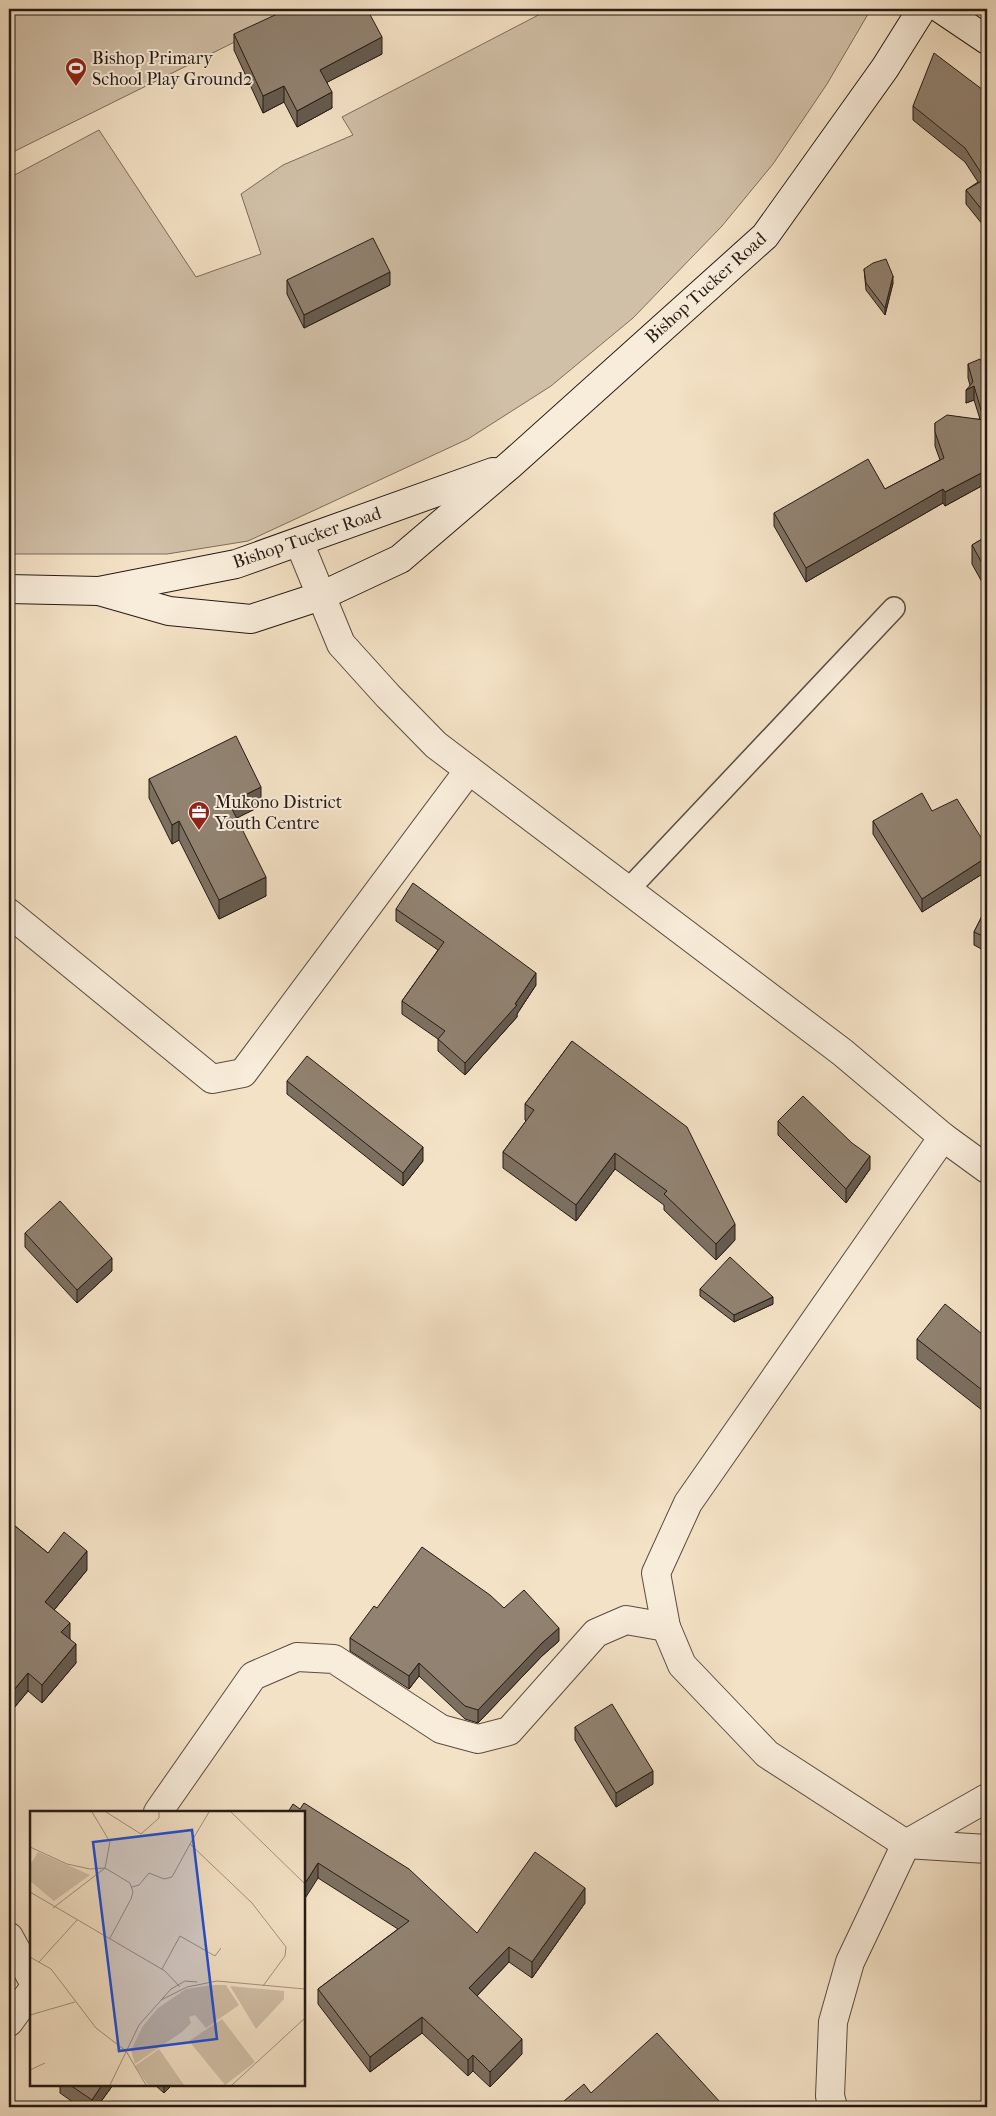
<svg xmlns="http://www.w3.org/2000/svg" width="996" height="2116" font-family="'IM FELL French Canon',serif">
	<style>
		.green { fill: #d1c0a8; stroke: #7c6d5e }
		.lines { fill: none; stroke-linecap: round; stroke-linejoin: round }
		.lane-casing { stroke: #5a4c41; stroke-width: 24 }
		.street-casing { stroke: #5a4c41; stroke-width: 30 }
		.secondary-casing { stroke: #261a15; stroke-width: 30 }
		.lane { stroke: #f8ecda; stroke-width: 21 }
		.street { stroke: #f8ecda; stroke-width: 28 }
		.secondary { stroke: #f8ecda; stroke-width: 28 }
		.wall { fill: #7d7061; stroke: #261a15 }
		.shaded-wall { fill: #665b4f; stroke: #261a15 }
		.building { fill: #918271; stroke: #261a15 }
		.labels { text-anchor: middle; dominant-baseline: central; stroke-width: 4; stroke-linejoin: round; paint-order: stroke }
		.poi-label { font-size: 18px; fill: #261a15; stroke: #f8ecda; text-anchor: start }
		.street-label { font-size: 18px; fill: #261a15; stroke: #f8ecda }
		.inset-road { fill: none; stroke: #a2927f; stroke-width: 1 }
		.view { fill: #1d4ed8; fill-opacity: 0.15; stroke: #1d4ed8; stroke-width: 2.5 }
		.inset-edge { fill: none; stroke: #261a15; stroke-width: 2.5 }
	</style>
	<rect width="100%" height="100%" fill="#f4e2c6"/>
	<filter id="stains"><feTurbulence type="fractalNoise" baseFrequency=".004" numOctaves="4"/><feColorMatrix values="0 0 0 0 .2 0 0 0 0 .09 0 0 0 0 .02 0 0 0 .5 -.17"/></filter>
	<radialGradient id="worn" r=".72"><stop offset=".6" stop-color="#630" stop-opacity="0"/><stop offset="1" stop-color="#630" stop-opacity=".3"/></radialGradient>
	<g class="green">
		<path d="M9 9H273L279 20 9 154Z"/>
		<path d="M550 9H871L827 84 773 164 722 226 633 318 551 386 468 439 248 541 167 554H9V178L99 130 196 277 261 254 241 194 283 165 353 135 342 117Z"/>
	</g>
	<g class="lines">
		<g class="lane-casing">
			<path id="lane" d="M628 890 894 608"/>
		</g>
		<g class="street-casing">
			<g id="street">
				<path d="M299 542 341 644 388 696 436 745 842 1052 943 1137 987 1169"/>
				<path d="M9 913 212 1079 243 1073 469 770"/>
				<path d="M943 1137 688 1503 656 1573 666 1627 682 1665 767 1754 906 1844 987 1849"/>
				<path d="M158 1812 253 1676 297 1657 334 1659 441 1729 478 1739 509 1731 596 1633 626 1620 666 1627"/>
				<path d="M9 1937 31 1977"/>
				<path d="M9 2022 31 1992"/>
				<path d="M833 2107 830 2096 833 2022 850 1962 906 1844 987 1798"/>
			</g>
		</g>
		<g class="secondary-casing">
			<g id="secondary">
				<path d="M941 9 987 40"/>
				<path d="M9 589 99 591 236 564 493 472"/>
				<path d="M99 591 169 611 251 619 321 596 400 559 510 465 765 236 885 68 922 9"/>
			</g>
		</g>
		<use href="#lane" class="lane"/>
		<use href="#street" class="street"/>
		<use href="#secondary" class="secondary"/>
	</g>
	<g class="wall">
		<path d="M234 34 382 54 327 82 332 108 297 127 284 102 263 113 234 50Z"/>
		<path d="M987 93V230L966 204V190L978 182 965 162 913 120V106Z"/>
		<path d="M864 269 893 283 885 315 866 290Z"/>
		<path d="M287 280 390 285 304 328 287 294Z"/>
		<path d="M968 364 985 368 987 366V483L945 506 943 503 806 582 774 526V513L885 489 940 460 935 446V423L980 419 974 400 966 403 970 385 968 378Z"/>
		<path d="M987 536V591L972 564V545Z"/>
		<path d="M149 779 261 806 236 818 266 896 219 919 179 840 172 844 149 798Z"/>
		<path d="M932 811 987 857V871L922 912 873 834V821Z"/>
		<path d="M987 906V952L974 945V932Z"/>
		<path d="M396 909 536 985 517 1014V1017L465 1075 438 1051V1039L402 1014V1001L438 950 396 921Z"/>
		<path d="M572 1041 735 1240 716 1260 664 1210V1205L615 1169 576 1221 503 1168V1152L526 1121 525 1120V1104Z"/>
		<path d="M287 1081 423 1161 403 1186 287 1094Z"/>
		<path d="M778 1121 870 1169 846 1203 778 1135Z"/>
		<path d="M25 1233 112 1271 77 1303 25 1247Z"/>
		<path d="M700 1289 773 1304 734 1322 700 1296Z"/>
		<path d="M987 1338V1414L917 1359V1339Z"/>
		<path d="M9 1521 48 1553 87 1570 54 1610 70 1639 76 1663 42 1703 28 1691 9 1714Z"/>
		<path d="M377 1608H504L559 1641 542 1656 478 1723 465 1719 419 1676 409 1689 350 1651V1638Z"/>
		<path d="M575 1727 653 1784 616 1807 575 1740Z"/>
		<path d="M304 1812 477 1933 585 1903 532 1978 509 1962 477 1996 522 2054 490 2087 473 2071 468 2076 422 2033 370 2072 318 2004V1989L398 1929 318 1878Z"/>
		<path d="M60 2085H113L97 2107H80L60 2093Z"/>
		<path d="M155 2085H172L164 2093Z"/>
	</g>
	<g class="shaded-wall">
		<path d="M382 37V54L320 86V70Z"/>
		<path d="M284 86V102L263 113V96Z"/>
		<path d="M332 92V108L297 127V111Z"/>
		<path d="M390 272V285L304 328V315Z"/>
		<path d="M893 276V283L885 315V308Z"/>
		<path d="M974 386V400L966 403V390Z"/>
		<path d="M987 470V483L945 506V492Z"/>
		<path d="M943 489V503L806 582V568Z"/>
		<path d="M261 787V806L229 822V803Z"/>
		<path d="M179 821V840L172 844V825Z"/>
		<path d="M987 857V871L922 912V899Z"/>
		<path d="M266 877V896L219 919V900Z"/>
		<path d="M536 973V985L517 1014V1017L465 1075V1063L515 1004Z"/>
		<path d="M423 1147V1161L403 1186V1173Z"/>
		<path d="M615 1153V1169L576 1221V1205Z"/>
		<path d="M870 1156V1169L846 1203V1189Z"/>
		<path d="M735 1224V1240L716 1260V1244Z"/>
		<path d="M112 1258V1271L77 1303V1290Z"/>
		<path d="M773 1297V1304L734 1322V1315Z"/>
		<path d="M87 1551V1570L45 1621V1602Z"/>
		<path d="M70 1623V1642L61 1632Z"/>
		<path d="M559 1628V1641L542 1656 478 1723V1710L542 1643Z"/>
		<path d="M76 1644V1663L42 1703V1685Z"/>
		<path d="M419 1663V1676L409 1689V1676Z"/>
		<path d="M28 1673V1691L9 1714V1696Z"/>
		<path d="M653 1771V1784L616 1807V1793Z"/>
		<path d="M318 1863V1878L304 1900V1885Z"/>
		<path d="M585 1888V1903L532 1978V1962Z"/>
		<path d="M509 1947V1962L469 2004V1988Z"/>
		<path d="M422 2017V2033L370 2072V2057Z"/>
		<path d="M522 2039V2054L490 2087V2072Z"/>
		<path d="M473 2055V2071L468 2076V2060Z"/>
		<path d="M102 2085H113L97 2107H92V2100Z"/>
		<path d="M164 2085H172L164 2093Z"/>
	</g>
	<g class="building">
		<path d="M288 9H367L382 37 320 70 332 92 297 111 284 86 263 96 234 34Z"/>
		<path d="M934 53 987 93V216L966 190 985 179 965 148 913 106Z"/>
		<path d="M373 238 390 272 304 315 287 280Z"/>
		<path d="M886 259 893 276 885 308 866 283 864 269 873 263Z"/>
		<path d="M980 359 985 368 987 366V470L945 492 943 489 806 568 774 513 868 459 885 489 944 458 935 432V423L947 415 984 420 974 386 966 390 973 382 968 364Z"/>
		<path d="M987 536V572L972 545Z"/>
		<path d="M236 736 261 787 229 803 266 877 219 900 179 821 172 825 149 779Z"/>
		<path d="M922 793 932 811 957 799 987 847V857L922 899 873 821Z"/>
		<path d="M413 883 536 973 515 1004 517 1005 465 1063 438 1039 445 1031 402 1001 444 942 396 909Z"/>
		<path d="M987 906V938L974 932Z"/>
		<path d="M572 1041 687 1127 735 1224 716 1244 664 1194 667 1191 615 1153 576 1205 503 1152 534 1110 525 1104Z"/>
		<path d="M307 1056 423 1147 403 1173 287 1081Z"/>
		<path d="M803 1096 852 1143 870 1156 846 1189 778 1121Z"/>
		<path d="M60 1201 112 1258 77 1290 25 1233Z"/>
		<path d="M730 1257 773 1297 734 1315 700 1289Z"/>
		<path d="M945 1304 987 1338V1394L917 1339Z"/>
		<path d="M9 1521 48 1553 64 1532 87 1551 45 1602 70 1623 61 1632 76 1644 42 1685 28 1673 9 1696Z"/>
		<path d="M422 1547 490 1595 504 1608 524 1590 559 1628 542 1643 478 1710 465 1706 419 1663 409 1676 350 1638 374 1606 377 1608Z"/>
		<path d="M612 1704 653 1771 616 1793 575 1727Z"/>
		<path d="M304 1803 409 1869 477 1933 535 1852 585 1888 532 1962 509 1947 469 1988 522 2039 490 2072 473 2055 468 2060 422 2017 370 2057 318 1989 409 1921 318 1863 304 1885V1812H288L293 1804 300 1809Z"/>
		<path d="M657 2033 721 2103 719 2105 721 2107H557L584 2084 591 2093Z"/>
		<path d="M70 2085H102L92 2100Z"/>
	</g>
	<defs>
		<g id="stadium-pin" transform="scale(1.125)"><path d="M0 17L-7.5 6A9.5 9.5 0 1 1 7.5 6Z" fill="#8f2418" stroke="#f8ecda"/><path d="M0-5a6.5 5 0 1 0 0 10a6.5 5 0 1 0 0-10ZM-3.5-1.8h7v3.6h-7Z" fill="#fff"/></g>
		<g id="office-pin" transform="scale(1.125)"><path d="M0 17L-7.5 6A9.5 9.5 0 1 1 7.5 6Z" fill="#8f2418" stroke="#f8ecda"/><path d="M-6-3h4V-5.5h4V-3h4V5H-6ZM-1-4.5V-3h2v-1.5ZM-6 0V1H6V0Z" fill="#fff"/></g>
	</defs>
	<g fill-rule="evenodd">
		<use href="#stadium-pin" x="76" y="68"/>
		<use href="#office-pin" x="199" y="812"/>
	</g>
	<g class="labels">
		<g class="poi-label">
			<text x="92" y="58">Bishop Primary<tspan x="92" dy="21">School Play Ground2</tspan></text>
			<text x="215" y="802">Mukono District<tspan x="215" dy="21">Youth Centre</tspan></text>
		</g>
		<g class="street-label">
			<text transform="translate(706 288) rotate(-42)">Bishop Tucker Road</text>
			<text transform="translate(307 538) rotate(-19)">Bishop Tucker Road</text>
		</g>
	</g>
	<g transform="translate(30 1811)">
		<rect width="275" height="275" fill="#f4e2c6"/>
		<path d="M8 41 60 64 24 90 0 70V54ZM182 174H196L209 194 176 217 165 204 159 206 161 212 152 221 105 253 101 239 113 215 128 197 156 178ZM200 175 254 180V188L226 218ZM192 208 225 251 195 274 159 230ZM129 238 154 274H118L105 255Z" fill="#d1c0a8"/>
		<path class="inset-road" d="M76 1 111 23 129 7V1M179 1 160 33 222 92 256 136 255 145 233 175M201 1 275 73M0 36 37 53 60 58 75 57 100 72 103 81 101 88 80 127M102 76 109 74 119 62 134 68 142 66 160 33M0 81 135 160 150 176M23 97 75 57 80 31 62 1M0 146 21 158 66 217 96 240 116 274M9 151 47 109M132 158 150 125 185 145 191 137M131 189 157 176 187 170 275 178M0 204 45 191M0 259 15 252M80 274 109 214 141 178 155 170 167 171M202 274 275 207"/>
		<path class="view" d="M162 19 187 228 89 240 63 31Z"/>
		<rect width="275" height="275" class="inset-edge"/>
	</g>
	<rect width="996" height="2116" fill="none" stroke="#f4e2c6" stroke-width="30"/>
	<rect x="10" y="10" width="976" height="2096" fill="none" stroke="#261a15" stroke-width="2.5"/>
	<rect x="15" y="15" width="966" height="2086" fill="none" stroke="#261a15"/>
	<rect width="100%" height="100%" filter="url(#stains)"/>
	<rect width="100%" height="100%" fill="url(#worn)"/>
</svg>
